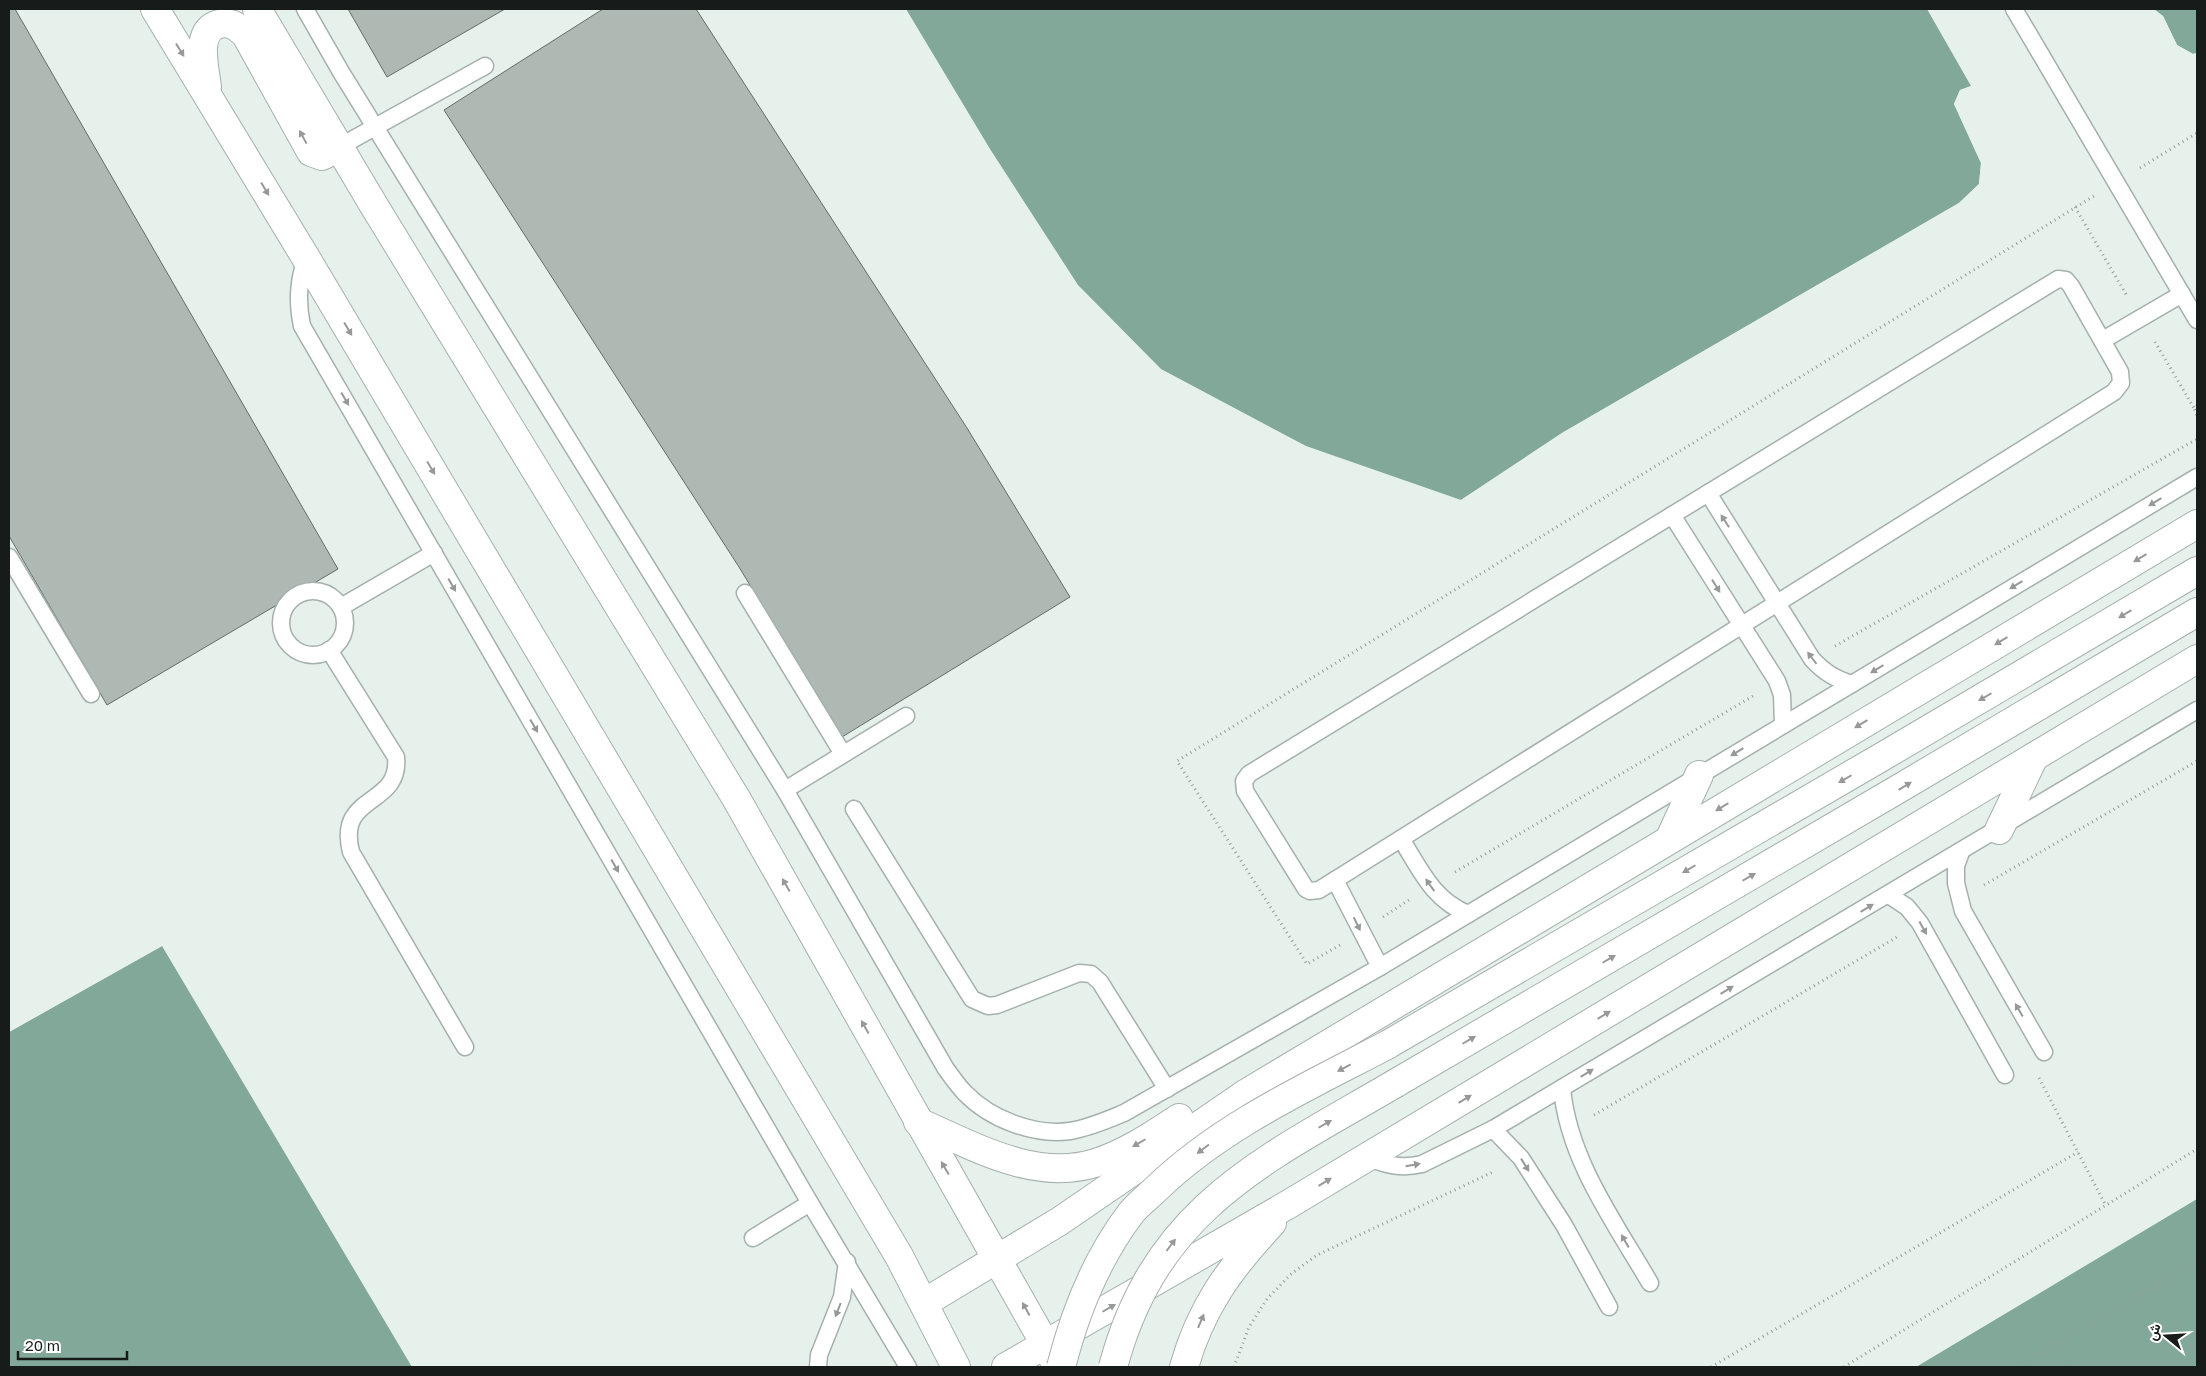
<svg xmlns="http://www.w3.org/2000/svg" width="2206" height="1376" font-family="'Golos Text',Vazirmatn,sans-serif">
	<style>
		.water { fill: #82a899 }
		.pier { fill: #e6f1ec }
		.building { fill: #aeb9b4; stroke: #636d69 }
		.lines { fill: none; stroke-linecap: round; stroke-linejoin: round }
		.service-casing { stroke: #a5b0ac; stroke-width: 19 }
		.tertiary-casing { stroke: #a5b0ac; stroke-width: 30 }
		.path { stroke: #959d99; stroke-width: 3; stroke-dasharray: 1 4; stroke-linecap: butt }
		.service { stroke: #fff; stroke-width: 16 }
		.tertiary { stroke: #fff; stroke-width: 28 }
		.tertiary-bridge-casing { stroke: #a5b0ac; stroke-width: 30; stroke-linecap: butt }
		.tertiary-bridge { stroke: #fff; stroke-width: 28 }
		.oneway { fill: #979898 }
	</style>
	<rect width="100%" height="100%" fill="#e6f1ec"/>
	<g class="water">
		<path d="M906 9H1927L1971 86 1960 90 1954 104 1981 163 1979 184 1959 203 1562 433 1461 500 1306 446 1161 369 1078 285 990 149Z"/>
		<path d="M2154 9H2197V53L2193 54 2177 45 2163 16Z"/>
		<path d="M162 946 412 1367H9V1032Z"/>
		<path d="M2197 1199V1367H1916Z"/>
	</g>
	<g class="pier">
		<path d="M2151 9 2163 16 2177 45 2193 54 2197 53V56L2192 57 2176 47 2161 18Z"/>
		<path d="M1971 86 1972 88 1962 92 1956 104 1984 163 1981 186 1961 205 1563 436 1462 502H1458L1562 433 1959 203 1979 184 1981 163 1954 104 1960 90Z"/>
		<path d="M161 944 162 946 9 1032V1029Z"/>
	</g>
	<g class="building">
		<path d="M9 9H15L338 569 107 705 9 536Z"/>
		<path d="M348 9H505L387 77Z"/>
		<path d="M603 9H696L967 428 1070 597 842 737 739 567 444 110Z"/>
	</g>
	<g class="lines">
		<g class="service-casing">
			<g id="service">
				<path d="M305 9 341 72 785 790 946 1069C952 1077 958 1086 965 1093 990 1119 1034 1136 1070 1131 1089 1128 1107 1120 1124 1113L1380 967 2197 477"/>
				<path d="M2014 9 2197 320"/>
				<path d="M339 147 485 66"/>
				<path d="M306 258C298 282 297 302 302 326L810 1203 908 1367"/>
				<path d="M2058 279 2066 280 2071 286 2120 372 2121 383 2114 392 1319 890 1310 891 1306 889 1245 791 1244 781 1249 774Z"/>
				<path d="M2103 340 2182 294"/>
				<path d="M1708 493 1812 659C1824 672 1835 679 1852 684"/>
				<path d="M1672 515 1777 681 1782 695 1783 725"/>
				<path d="M9 557 91 694"/>
				<circle cx="313" cy="623" r="32"/>
				<path d="M745 593 843 754"/>
				<path d="M341 607 434 553"/>
				<path d="M329 650 396 757C401 808 336 792 351 852L465 1047"/>
				<path d="M785 790 906 716"/>
				<path d="M854 809 972 999 988 1006 997 1005 1079 973 1091 974 1100 982 1167 1089"/>
				<path d="M1401 839C1421 870 1432 899 1468 914"/>
				<path d="M1961 852 1956 866V883L1963 911 2044 1052"/>
				<path d="M1335 880 1380 967"/>
				<path d="M1889 895 1907 907 1920 923 2005 1075"/>
				<path d="M1562 1088C1568 1159 1615 1223 1650 1283"/>
				<path d="M1493 1129 1521 1158 1564 1225 1609 1307"/>
				<path d="M1366 1157C1386 1165 1401 1169 1422 1164L1493 1129 2197 710"/>
				<path d="M753 1238 810 1203"/>
				<path d="M818 1367 819 1355 842 1297 847 1262"/>
			</g>
		</g>
		<g class="tertiary-casing">
			<g id="tertiary">
				<path d="M155 9 306 258 899 1256 956 1367"/>
				<path d="M257 9 373 204 736 798 1058 1367"/>
				<path d="M207 87C205 68 194 31 219 24 231 21 238 27 246 35L311 152 322 156 339 147"/>
				<path d="M1999 830 2034 757"/>
				<path d="M1670 838 1699 775"/>
				<path d="M1387 1045 1880 758 2197 571"/>
				<path d="M1396 1083 1900 788 2197 612"/>
				<path d="M918 1122C972 1145 1034 1182 1095 1163 1125 1154 1153 1135 1179 1118"/>
				<path d="M924 1303 1060 1221 1245 1094 2197 524"/>
				<path d="M1006 1367 1289 1204 2197 659"/>
				<path d="M1184 1367C1201 1307 1230 1268 1272 1223"/>
			</g>
		</g>
		<g class="path">
			<path d="M2140 168 2197 133"/>
			<path d="M2075 207 2127 296"/>
			<path d="M2155 342 2194 408"/>
			<path d="M2197 406 2194 408 2197 416"/>
			<path d="M1835 646 2197 439"/>
			<path d="M1455 872 1753 696"/>
			<path d="M1984 885 2197 761"/>
			<path d="M1383 917 1409 900"/>
			<path d="M1340 945 1307 964 1177 761 2094 196"/>
			<path d="M2039 1078 2106 1206"/>
			<path d="M1594 1115 1897 937"/>
			<path d="M2156 1285 2197 1355"/>
			<path d="M2057 1343 2071 1367"/>
			<path d="M1234 1367 1249 1327 1267 1299 1290 1275 1317 1255 1495 1171"/>
			<path d="M1711 1367 2078 1152"/>
			<path d="M1844 1367 2197 1149"/>
			<path d="M2017 1367 2197 1262"/>
		</g>
		<use href="#service" class="service"/>
		<use href="#tertiary" class="tertiary"/>
		<g class="tertiary-bridge-casing">
			<g id="tertiary-bridge">
				<path d="M1061 1367C1075 1312 1096 1259 1131 1213 1138 1204 1148 1197 1156 1189 1221 1126 1307 1087 1387 1045"/>
				<path d="M1113 1367C1156 1206 1265 1160 1396 1083"/>
			</g>
		</g>
		<use href="#tertiary-bridge" class="tertiary-bridge"/>
	</g>
	<defs><path id="oneway-solid" d="M-6-.8H1V-3.2L6.5 0L1 3.2V.8H-6Z" transform="scale(1.25)"/></defs>
	<g class="oneway">
		<use href="#oneway-solid" transform="translate(180 50) rotate(58)"/>
		<use href="#oneway-solid" transform="translate(303 137) rotate(-118)"/>
		<use href="#oneway-solid" transform="translate(265 189) rotate(59)"/>
		<use href="#oneway-solid" transform="translate(348 329) rotate(59)"/>
		<use href="#oneway-solid" transform="translate(345 399) rotate(60)"/>
		<use href="#oneway-solid" transform="translate(431 468) rotate(59)"/>
		<use href="#oneway-solid" transform="translate(2155 502) rotate(149)"/>
		<use href="#oneway-solid" transform="translate(1725 521) rotate(-123)"/>
		<use href="#oneway-solid" transform="translate(2140 558) rotate(149)"/>
		<use href="#oneway-solid" transform="translate(452 585) rotate(60)"/>
		<use href="#oneway-solid" transform="translate(2016 585) rotate(149)"/>
		<use href="#oneway-solid" transform="translate(1716 586) rotate(58)"/>
		<use href="#oneway-solid" transform="translate(2125 614) rotate(149)"/>
		<use href="#oneway-solid" transform="translate(2001 641) rotate(149)"/>
		<use href="#oneway-solid" transform="translate(1812 658) rotate(-127)"/>
		<use href="#oneway-solid" transform="translate(1877 669) rotate(149)"/>
		<use href="#oneway-solid" transform="translate(1985 697) rotate(150)"/>
		<use href="#oneway-solid" transform="translate(1861 724) rotate(149)"/>
		<use href="#oneway-solid" transform="translate(534 726) rotate(60)"/>
		<use href="#oneway-solid" transform="translate(1737 752) rotate(149)"/>
		<use href="#oneway-solid" transform="translate(1845 779) rotate(150)"/>
		<use href="#oneway-solid" transform="translate(1905 786) rotate(-31)"/>
		<use href="#oneway-solid" transform="translate(1722 807) rotate(149)"/>
		<use href="#oneway-solid" transform="translate(615 866) rotate(60)"/>
		<use href="#oneway-solid" transform="translate(1689 869) rotate(150)"/>
		<use href="#oneway-solid" transform="translate(1749 877) rotate(-30)"/>
		<use href="#oneway-solid" transform="translate(786 885) rotate(-120)"/>
		<use href="#oneway-solid" transform="translate(1430 885) rotate(-125)"/>
		<use href="#oneway-solid" transform="translate(1867 908) rotate(-31)"/>
		<use href="#oneway-solid" transform="translate(1357 924) rotate(64)"/>
		<use href="#oneway-solid" transform="translate(1923 928) rotate(61)"/>
		<use href="#oneway-solid" transform="translate(1609 959) rotate(-30)"/>
		<use href="#oneway-solid" transform="translate(1727 990) rotate(-31)"/>
		<use href="#oneway-solid" transform="translate(2019 1010) rotate(-120)"/>
		<use href="#oneway-solid" transform="translate(1604 1015) rotate(-31)"/>
		<use href="#oneway-solid" transform="translate(865 1027) rotate(-119)"/>
		<use href="#oneway-solid" transform="translate(1469 1040) rotate(-30)"/>
		<use href="#oneway-solid" transform="translate(1344 1068) rotate(152)"/>
		<use href="#oneway-solid" transform="translate(1587 1073) rotate(-31)"/>
		<use href="#oneway-solid" transform="translate(1465 1099) rotate(-31)"/>
		<use href="#oneway-solid" transform="translate(1325 1124) rotate(-30)"/>
		<use href="#oneway-solid" transform="translate(1139 1143) rotate(150)"/>
		<use href="#oneway-solid" transform="translate(1203 1149) rotate(143)"/>
		<use href="#oneway-solid" transform="translate(1413 1165) rotate(-10)"/>
		<use href="#oneway-solid" transform="translate(1525 1165) rotate(58)"/>
		<use href="#oneway-solid" transform="translate(945 1168) rotate(-120)"/>
		<use href="#oneway-solid" transform="translate(1325 1182) rotate(-31)"/>
		<use href="#oneway-solid" transform="translate(1625 1241) rotate(-120)"/>
		<use href="#oneway-solid" transform="translate(1171 1245) rotate(-53)"/>
		<use href="#oneway-solid" transform="translate(1109 1308) rotate(-30)"/>
		<use href="#oneway-solid" transform="translate(1026 1309) rotate(-119)"/>
		<use href="#oneway-solid" transform="translate(838 1310) rotate(111)"/>
		<use href="#oneway-solid" transform="translate(1201 1321) rotate(-67)"/>
	</g>
	<rect width="2206" height="1376" fill="none" stroke="#171b19" stroke-width="20"/>
	<g transform="translate(2166 1336) rotate(288)" stroke="#ffffff" stroke-width="4" paint-order="stroke">
	<path d="M0-4L9 19L0 12L-9 19Z" fill="#171b19"/>
	<text y="-8" font-size="14" font-weight="bold" text-anchor="middle" fill="#171b19">ش</text>
	</g>
	<path d="M18 1351v8h109v-8" fill="none" stroke="#171b19" stroke-width="2.5"/>
	<text x="25" y="1351" font-size="15" fill="#171b19" stroke="#ffffff" stroke-width="4" paint-order="stroke">20 m</text>
</svg>
